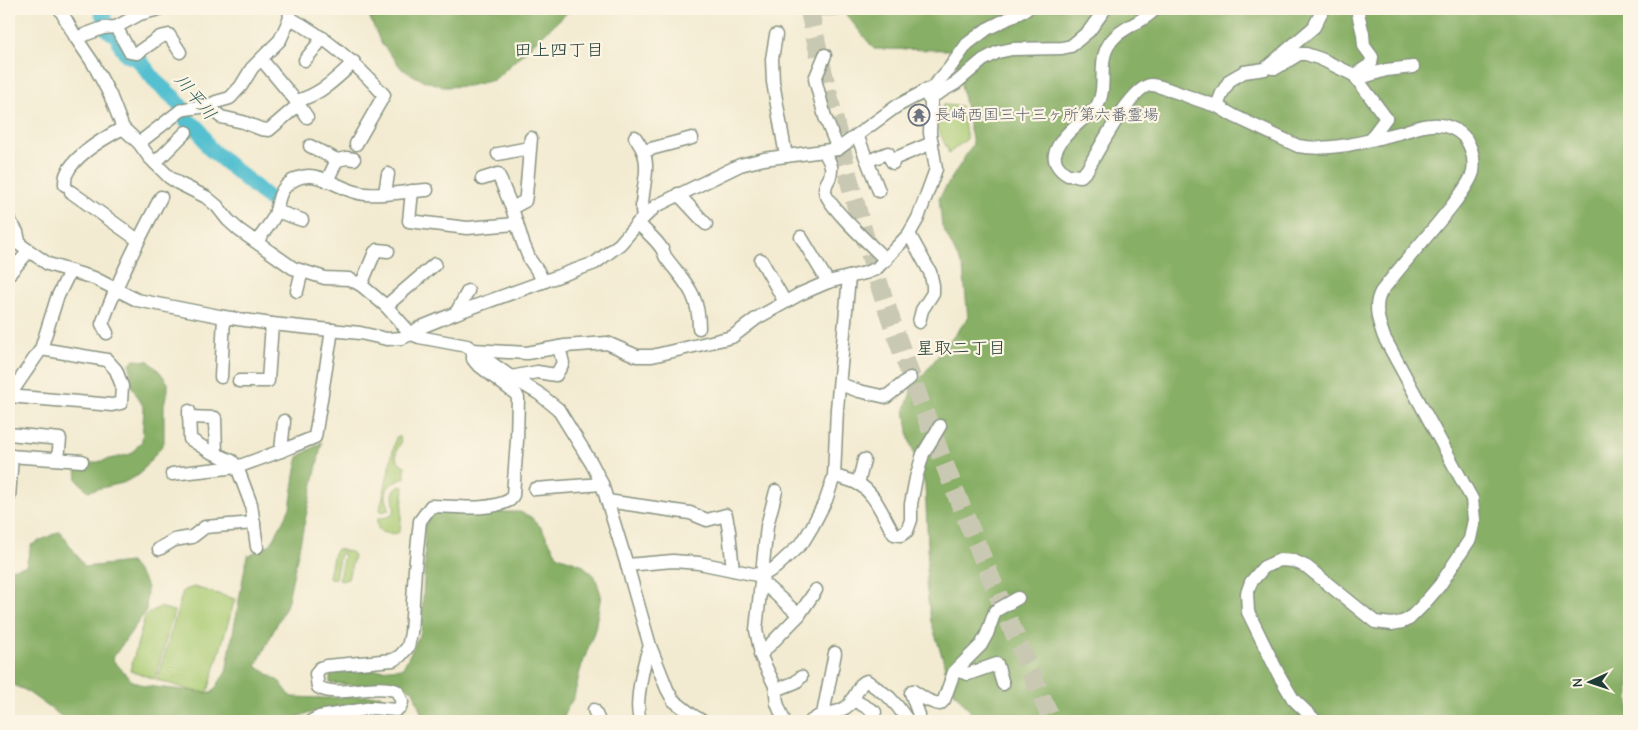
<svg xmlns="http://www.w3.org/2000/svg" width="1638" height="730" font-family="'Comic Neue','Klee One',sans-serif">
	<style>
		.green { fill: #aacb73; stroke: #648454 }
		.forest { fill: #87af65; stroke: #53764c }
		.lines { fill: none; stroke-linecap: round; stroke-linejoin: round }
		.river { stroke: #55c0d0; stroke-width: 16 }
		.highway-tunnel { stroke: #c9c8b2; stroke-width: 19; stroke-dasharray: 19 9; stroke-linecap: butt }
		.minor-casing { stroke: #899482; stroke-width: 15 }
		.minor { stroke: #fff; stroke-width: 12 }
		.labels { text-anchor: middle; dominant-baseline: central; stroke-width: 4.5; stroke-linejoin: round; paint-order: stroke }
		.worship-label { font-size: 16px; fill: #5b616d; stroke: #fcf5e5; text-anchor: start }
		.neighbourhood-label { font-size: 18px; fill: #1f3d34; stroke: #fcf5e5 }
		.water-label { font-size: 18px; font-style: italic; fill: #2c5e5b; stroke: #fcf5e5 }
	</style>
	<rect width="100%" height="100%" fill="#fcf5e5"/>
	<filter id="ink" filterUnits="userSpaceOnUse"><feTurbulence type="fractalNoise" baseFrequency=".02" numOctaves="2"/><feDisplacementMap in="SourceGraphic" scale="10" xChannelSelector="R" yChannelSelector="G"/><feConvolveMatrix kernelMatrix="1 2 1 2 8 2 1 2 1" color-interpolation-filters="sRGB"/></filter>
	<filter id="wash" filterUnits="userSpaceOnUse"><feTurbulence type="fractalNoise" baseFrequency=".0096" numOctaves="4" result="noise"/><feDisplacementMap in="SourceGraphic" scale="20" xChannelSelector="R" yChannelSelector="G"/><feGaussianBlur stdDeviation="1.12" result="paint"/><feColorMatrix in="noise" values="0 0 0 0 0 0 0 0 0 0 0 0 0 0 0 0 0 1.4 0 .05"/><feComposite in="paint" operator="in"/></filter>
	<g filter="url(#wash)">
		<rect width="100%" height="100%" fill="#f3ebd1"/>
		<g class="green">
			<path d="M943 105 961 106 967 139 949 153 938 129Z"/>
			<path d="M396 437H400L401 443C394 452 394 461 405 466V478C395 482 385 484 386 498 387 502 389 506 389 510L381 512 380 510Z"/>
			<path d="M401 486 404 487 400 531 398 533C386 535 374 533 378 518 411 518 380 493 401 486Z"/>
			<path d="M337 549 351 552 354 556 348 579 341 581 339 579 344 554H340L335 578 330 579 329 577 334 553Z"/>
			<path d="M194 587 235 599 207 695 157 680 183 591Z"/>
			<path d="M159 607 174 611 155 679 130 671 145 616Z"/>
		</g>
		<g class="forest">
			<path d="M366 9H571L494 80 468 86 446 87 422 80 402 69 381 43Z"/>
			<path d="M816 9H1629V721H978L948 684 943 659 931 622 926 585 928 546 925 485 909 439 905 409 912 389 968 318 963 268 942 226 939 198 973 144 954 50 874 49 844 12 818 19Z"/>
			<path d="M133 360 149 361 160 372 168 383V389L164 404V443L139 475 123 483 88 491 77 480 76 467 131 454 142 441 144 408 132 387 130 364Z"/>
			<path d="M322 442 287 604 256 666 280 682 291 697 324 698 380 695 385 700 381 704 341 706 299 716 298 721H68L25 690 15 686 9 681V569L26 566 31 545 60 531 85 567 130 562 144 580 147 588 146 611 112 659 132 681 145 686 212 693 226 672 247 556 271 544 290 508 298 457Z"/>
			<path d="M437 510 456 512H520L531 517 540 526 558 556 581 564 595 576 601 595 595 629 580 671 574 697 565 712 563 721H424L413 690 398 684 352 685 330 683V676L338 673 403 668 421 632 425 563 424 528 429 518Z"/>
		</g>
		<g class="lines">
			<path class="river" d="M101 9 108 30 116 35 124 51 128 55 139 60 157 83 174 98 181 107 186 120 198 128 209 148 273 202"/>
		</g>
	</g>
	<g filter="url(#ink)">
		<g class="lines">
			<path class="highway-tunnel" d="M809 9C832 113 856 219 891 320 938 457 995 589 1052 721"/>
			<g class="minor-casing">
				<g id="minor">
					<path d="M60 9 76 38 93 63 110 95 123 128 139 143 149 157 169 177 178 183 206 197 217 206 228 220 239 230 293 268 325 278 349 279 361 285 386 306 411 334 419 337 467 346 511 377 538 393 558 409 592 464 602 484 627 565 650 646 667 689 673 700 692 715 702 721"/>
					<path d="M1155 9C1143 23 1123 26 1112 40 1095 60 1109 86 1097 106 1095 110 1090 113 1086 116 1075 127 1059 138 1055 154 1053 163 1061 171 1068 175L1081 176 1087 170C1097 153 1132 85 1151 85 1158 85 1166 89 1173 91 1188 96 1202 102 1217 106L1222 93 1230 80 1244 72 1265 69 1314 27 1323 9"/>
					<path d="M290 18C327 38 357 64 384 95L356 144"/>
					<path d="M116 27 130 52 137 53 160 37 169 35 180 52"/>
					<path d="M776 35 772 59 773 82 786 156"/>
					<path d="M76 38 103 28 116 27 140 14 159 9"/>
					<path d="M825 55 815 79 825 117 838 149"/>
					<path d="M262 60 296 101 307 117"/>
					<path d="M305 60 323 38"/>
					<path d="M1272 68H1276L1299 54H1306L1321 59 1354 75 1386 118 1374 134 1373 139"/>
					<path d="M1354 75 1371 64 1372 57 1364 46 1363 34 1357 9"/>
					<path d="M1357 79 1386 70 1413 67"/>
					<path d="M924 91 935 95 956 83 983 60 998 52 1012 49 1062 48 1071 46 1089 31 1105 9"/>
					<path d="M296 101C320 95 336 79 354 62"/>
					<path d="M208 106 221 117 243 122 261 129 269 130 298 105"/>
					<path d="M1217 106 1234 116 1298 146C1331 152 1367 141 1399 133 1410 130 1421 125 1432 125 1445 124 1458 129 1466 139 1472 149 1475 160 1473 172 1470 183 1458 198 1451 207 1428 236 1403 263 1381 292 1373 306 1379 323 1384 337L1472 499 1474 520 1470 539 1440 585 1422 606 1409 619 1402 622 1392 624 1375 622 1307 567 1294 561 1280 560 1264 567 1251 582 1247 593 1248 612 1279 675 1293 699 1316 721"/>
					<path d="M857 135 879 191"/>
					<path d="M635 137C638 142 641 146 643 151 652 172 638 195 643 218"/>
					<path d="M139 143 180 111 185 109 208 106 216 102 230 98 241 86 252 68 280 40 290 18 289 9"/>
					<path d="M310 146 337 160"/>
					<path d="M643 151 692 138"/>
					<path d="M824 151C830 163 834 166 829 179 827 182 825 187 825 190 824 203 875 249 886 260"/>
					<path d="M498 154 529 148"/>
					<path d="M875 158 888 153 893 163"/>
					<path d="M891 160 932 143"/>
					<path d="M155 163 186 132"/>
					<path d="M482 179 498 174 512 208 523 243 530 260 539 273 543 282"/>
					<path d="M327 181 337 160 347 158 354 159"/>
					<path d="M65 185C65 181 65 176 67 173 75 155 106 137 123 128"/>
					<path d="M412 191 409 221 467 228 517 224"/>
					<path d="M71 192 138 240"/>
					<path d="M385 193 388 174"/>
					<path d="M678 194 706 224"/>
					<path d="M512 208 525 201 526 195 531 138"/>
					<path d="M276 211 302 220"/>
					<path d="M9 220 17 232 20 245"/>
					<path d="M638 223C645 231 656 239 662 249 664 252 664 256 667 259 686 284 699 294 699 328"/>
					<path d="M909 234 930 272 933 285V293L922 310 919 322"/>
					<path d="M9 237 48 264 70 271"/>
					<path d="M801 237 828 282"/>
					<path d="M257 242C262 234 269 226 274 217 279 206 277 194 287 185 313 161 338 192 365 194 385 196 407 191 427 190"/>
					<path d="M761 260 785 302"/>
					<path d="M9 274 28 252"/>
					<path d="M361 285 375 252 378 250 388 251"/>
					<path d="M297 291 302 271"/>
					<path d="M386 306 435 264"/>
					<path d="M456 313 468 291"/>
					<path d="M107 333 102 324C118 280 139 239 161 197"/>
					<path d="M473 350 527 353 565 346 607 343 637 356H652L732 337 757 318 800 294 828 282 865 273 876 269 909 234 918 218 936 169 930 133 931 102 924 91"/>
					<path d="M221 377 224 317"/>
					<path d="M511 377 537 372 556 375 563 363 559 347"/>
					<path d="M239 381H268L272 324"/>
					<path d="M840 384 859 391 886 397 910 378"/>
					<path d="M9 396 41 349 57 298 70 271 94 278 137 300 224 317 272 324 360 333 387 339 402 338 411 334 419 328 456 313 595 263 620 244 638 223 656 206 740 165 764 159 838 149 897 106 933 87 949 69 967 44 987 29 1027 9"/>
					<path d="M9 396 112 405 121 403 122 386 116 370 107 360 41 349"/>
					<path d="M189 411 190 439 209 451 232 461 237 467 251 504 257 547"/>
					<path d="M189 417 215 418 216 454"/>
					<path d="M9 434 60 439 58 459"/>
					<path d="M281 451 284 421"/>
					<path d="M9 456 82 461"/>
					<path d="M172 474 237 467 281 451 315 437 332 330"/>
					<path d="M834 476C842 478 850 480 857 483 876 493 883 517 894 534L901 535 907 531 911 520V504L916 478 923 454 940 426"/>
					<path d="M858 484 864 460"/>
					<path d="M535 489 602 484"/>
					<path d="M776 491 767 526 756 630 762 659 775 686 777 703 784 721"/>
					<path d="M9 497 12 456"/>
					<path d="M607 501 690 513 707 520 726 515 729 531 733 570"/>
					<path d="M159 549 174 540 192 537 205 527 254 523"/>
					<path d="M627 565 673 561 699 563 762 576 776 567 803 542 812 527 826 500 834 476 837 409 849 277"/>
					<path d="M762 582 799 615"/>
					<path d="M760 655 799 615 816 590"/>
					<path d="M956 670 968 674 997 664 1003 684"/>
					<path d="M776 690 796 682 801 677"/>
					<path d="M852 699 875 712"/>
					<path d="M594 710 599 721"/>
					<path d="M823 714 835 653"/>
					<path d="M311 721 319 717 372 708 396 710 400 707 402 702 397 691C373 682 338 699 318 687L316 674 320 668 326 666 393 660 400 656 408 647 411 633 415 569 420 521 431 506C456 506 487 512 510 500L513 495 517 440 518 398 516 394 476 363 473 359V350"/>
					<path d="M641 721C633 709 644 660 650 646"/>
					<path d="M811 721 819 716 839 711 845 708 850 704 862 683 867 681 889 697 898 707 908 721"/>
					<path d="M918 721 919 715 911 693 913 691 927 700 935 703 940 704 944 700 954 672 981 645 987 634 995 611 1018 598"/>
				</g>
			</g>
			<use href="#minor" class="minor"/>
		</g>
	</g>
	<defs>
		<g id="temple-ring" transform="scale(1.125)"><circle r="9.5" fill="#fcf5e5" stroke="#6b7280" stroke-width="1.5"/><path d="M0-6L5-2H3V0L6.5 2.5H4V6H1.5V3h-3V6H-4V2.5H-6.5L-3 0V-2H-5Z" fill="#6b7280"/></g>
	</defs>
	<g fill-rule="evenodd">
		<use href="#temple-ring" x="919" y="115"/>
	</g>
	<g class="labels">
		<g class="worship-label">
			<text x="935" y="115">長崎西国三十三ヶ所第六番霊場</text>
		</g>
		<g class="neighbourhood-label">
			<text x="559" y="50">田上四丁目</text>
			<text x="961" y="348">星取二丁目</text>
		</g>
		<g class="water-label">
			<text transform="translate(195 97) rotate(50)">川平川</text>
		</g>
	</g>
	<rect width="1638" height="730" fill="none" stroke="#fcf5e5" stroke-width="30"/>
	<g transform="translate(1590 682) rotate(267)" stroke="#fcf5e5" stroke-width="4" paint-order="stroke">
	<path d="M0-4L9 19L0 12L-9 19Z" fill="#1f3d34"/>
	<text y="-8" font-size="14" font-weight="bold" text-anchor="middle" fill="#1f3d34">N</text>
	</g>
</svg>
